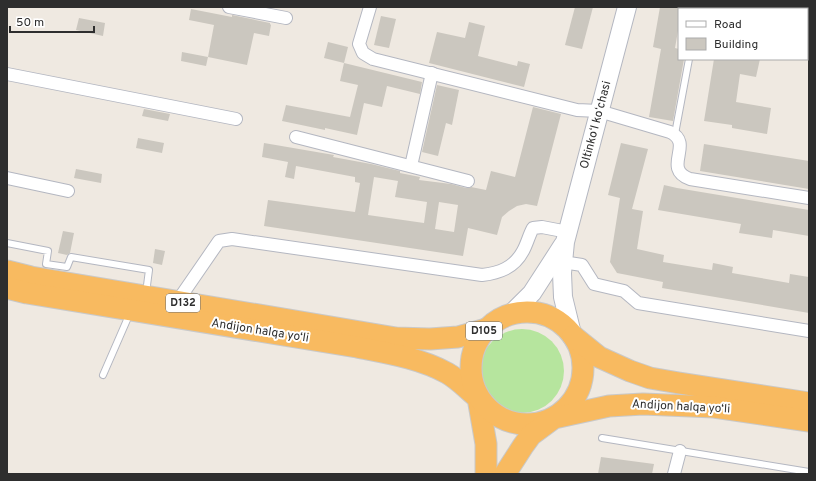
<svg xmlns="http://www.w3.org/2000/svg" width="816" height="481" font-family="Overpass,sans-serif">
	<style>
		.green { fill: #b6e59e }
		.building { fill: #cbc7bf; fill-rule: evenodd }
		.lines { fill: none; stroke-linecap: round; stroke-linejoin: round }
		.service-casing { stroke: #b4b7c1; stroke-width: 8 }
		.minor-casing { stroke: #b4b7c1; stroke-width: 14 }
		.secondary-casing { stroke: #b4b7c1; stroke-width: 20 }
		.trunk-casing { stroke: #c9c9c9; stroke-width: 23 }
		.service { stroke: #fff; stroke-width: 6 }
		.minor { stroke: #fff; stroke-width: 12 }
		.secondary { stroke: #fff; stroke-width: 18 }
		.trunk { stroke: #f8ba60; stroke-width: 21 }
		.labels { text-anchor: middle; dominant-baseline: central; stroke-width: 4; stroke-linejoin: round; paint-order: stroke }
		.shield { fill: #fff; stroke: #6d6d6d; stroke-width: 1 }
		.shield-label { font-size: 11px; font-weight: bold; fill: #2e2e2e }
		.street-label { font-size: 12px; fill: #2e2e2e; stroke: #fff }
	</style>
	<rect width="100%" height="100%" fill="#efe9e1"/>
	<circle class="green" cx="522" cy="371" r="42"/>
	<g class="building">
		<path d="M575 7H593L582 49 565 45Z"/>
		<path d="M660 7H679V25L675 48 679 49V59H684L673 121 649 117 661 49 653 47Z"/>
		<path d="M191 9 232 17V15L270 23V24L271 25 269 36 254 33 247 65 208 57 214 25 189 20Z"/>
		<path d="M381 16 396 19 389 48 374 45Z"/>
		<path d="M79 18 105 23 103 36 76 30Z"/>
		<path d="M469 22 485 26 478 56 517 66 518 61 530 64 524 87 429 63 437 32 465 38Z"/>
		<path d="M328 42 348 47 344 63 324 58Z"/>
		<path d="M182 52 208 57 206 66 181 61Z"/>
		<path d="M714 59H760L756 77 740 74 736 102 771 108 767 134 732 128V125L704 121Z"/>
		<path d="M344 63 422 82 420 94 387 86 382 107 364 103 357 135 325 128V130L282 121 286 105 350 117 358 85 340 81Z"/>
		<path d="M437 85 459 90 452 125 446 123 438 156 422 152Z"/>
		<path d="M533 107 561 114 537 206 526 204 517 206 509 211 502 217 497 235 468 228 463 256 264 226 268 200 355 212 360 183 355 182V177L296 166 294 179 285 177 288 162 262 157 264 143 334 155 333 157 371 164 400 171V173L420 177 419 180 451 184 466 188 471 187 486 190 491 171 515 177ZM374 177 398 181 395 197 427 202 424 223 368 215ZM439 202 458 205 454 232 435 229Z"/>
		<path d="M144 109 170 114 168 121 142 116Z"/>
		<path d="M138 138 164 143 162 153 136 148Z"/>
		<path d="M621 143 648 149 632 209 643 211 637 249 664 255 663 262 712 270 713 263 733 267 732 273 789 283 790 274 809 277V313L662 288 663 282 617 273 610 262 620 198 608 195Z"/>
		<path d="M704 144 809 161V189L700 171Z"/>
		<path d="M76 169 102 174 101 183 74 178Z"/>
		<path d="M664 185 677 188 809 210V236L773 230 772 238 739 233 741 224 658 210Z"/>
		<path d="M63 231 74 233 70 253 67 255 58 253Z"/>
		<path d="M155 249 165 251 162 265 153 263Z"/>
		<path d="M601 457 654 464 652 474H598Z"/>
	</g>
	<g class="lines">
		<g class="service-casing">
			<g id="service">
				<path d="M787 7 795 9"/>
				<path d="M807 11H809"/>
				<path d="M675 134 689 59"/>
				<path d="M7 243 48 251 46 264 67 267 71 257 149 270 146 293"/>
				<path d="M103 375 130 313"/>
				<path d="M602 438 809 472"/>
			</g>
		</g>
		<g class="minor-casing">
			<g id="minor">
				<path d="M229 7 286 18"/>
				<path d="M370 7 359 44 363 53 373 59 577 110 599 111 670 132C695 144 661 168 690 179L809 198"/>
				<path d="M7 74 236 119"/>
				<path d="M296 137 468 181"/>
				<path d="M411 166 432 73"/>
				<path d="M7 178 68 191"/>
				<path d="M556 261 582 265 594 284 624 291 638 303 809 331"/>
				<path d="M177 302 219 241 232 239 482 275C499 273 514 268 523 251 527 244 529 235 533 228L542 227 568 232"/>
				<path d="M674 474 680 451"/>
			</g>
		</g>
		<g class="secondary-casing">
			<g id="secondary">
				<path d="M511 314 532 293 563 245"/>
				<path d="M572 334 563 297 562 273 565 242 627 7"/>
			</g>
		</g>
		<g class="trunk-casing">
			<g id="trunk">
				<path d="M7 271 31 277 396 338 430 339 458 337 486 329"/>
				<path d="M7 288 27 293 357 347C387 353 420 358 447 373 458 379 468 390 478 398L486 444V474"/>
				<circle cx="527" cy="368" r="56"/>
				<path d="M573 336 599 357 630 371 650 378 679 383 809 403"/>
				<path d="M505 474 523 446 531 435 554 418 609 406 643 404 714 407 809 421"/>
			</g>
		</g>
		<use href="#service" class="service"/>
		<use href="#minor" class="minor"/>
		<use href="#secondary" class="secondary"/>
		<use href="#trunk" class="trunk"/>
	</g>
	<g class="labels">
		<g class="shield">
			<rect x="166" y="294" width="34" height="18" rx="3"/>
			<rect x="466" y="322" width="36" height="18" rx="3"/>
		</g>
		<g class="shield-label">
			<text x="183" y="303">D132</text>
			<text x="484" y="331">D105</text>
		</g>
		<g class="street-label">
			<text transform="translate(596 125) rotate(-75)">Oltinkoʻl koʻchasi</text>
			<text transform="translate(260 331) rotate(9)">Andijon halqa yo‘li</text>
			<text transform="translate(681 407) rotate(3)">Andijon halqa yo‘li</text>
		</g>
	</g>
	<rect width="816" height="481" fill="none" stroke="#2e2e2e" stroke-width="16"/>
	<rect x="678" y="8" width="130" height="52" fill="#ffffff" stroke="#ababab"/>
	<rect x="686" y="21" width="20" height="6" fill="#ffffff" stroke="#ababab"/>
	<text x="714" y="28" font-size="12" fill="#2e2e2e">Road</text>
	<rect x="686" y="38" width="20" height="12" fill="#cbc7bf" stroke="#ababab"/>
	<text x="714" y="48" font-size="12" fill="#2e2e2e">Building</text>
	<path d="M10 26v6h84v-6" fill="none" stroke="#2e2e2e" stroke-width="2"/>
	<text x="16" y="26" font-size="12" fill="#2e2e2e" stroke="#ffffff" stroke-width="3" paint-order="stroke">50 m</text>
</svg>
